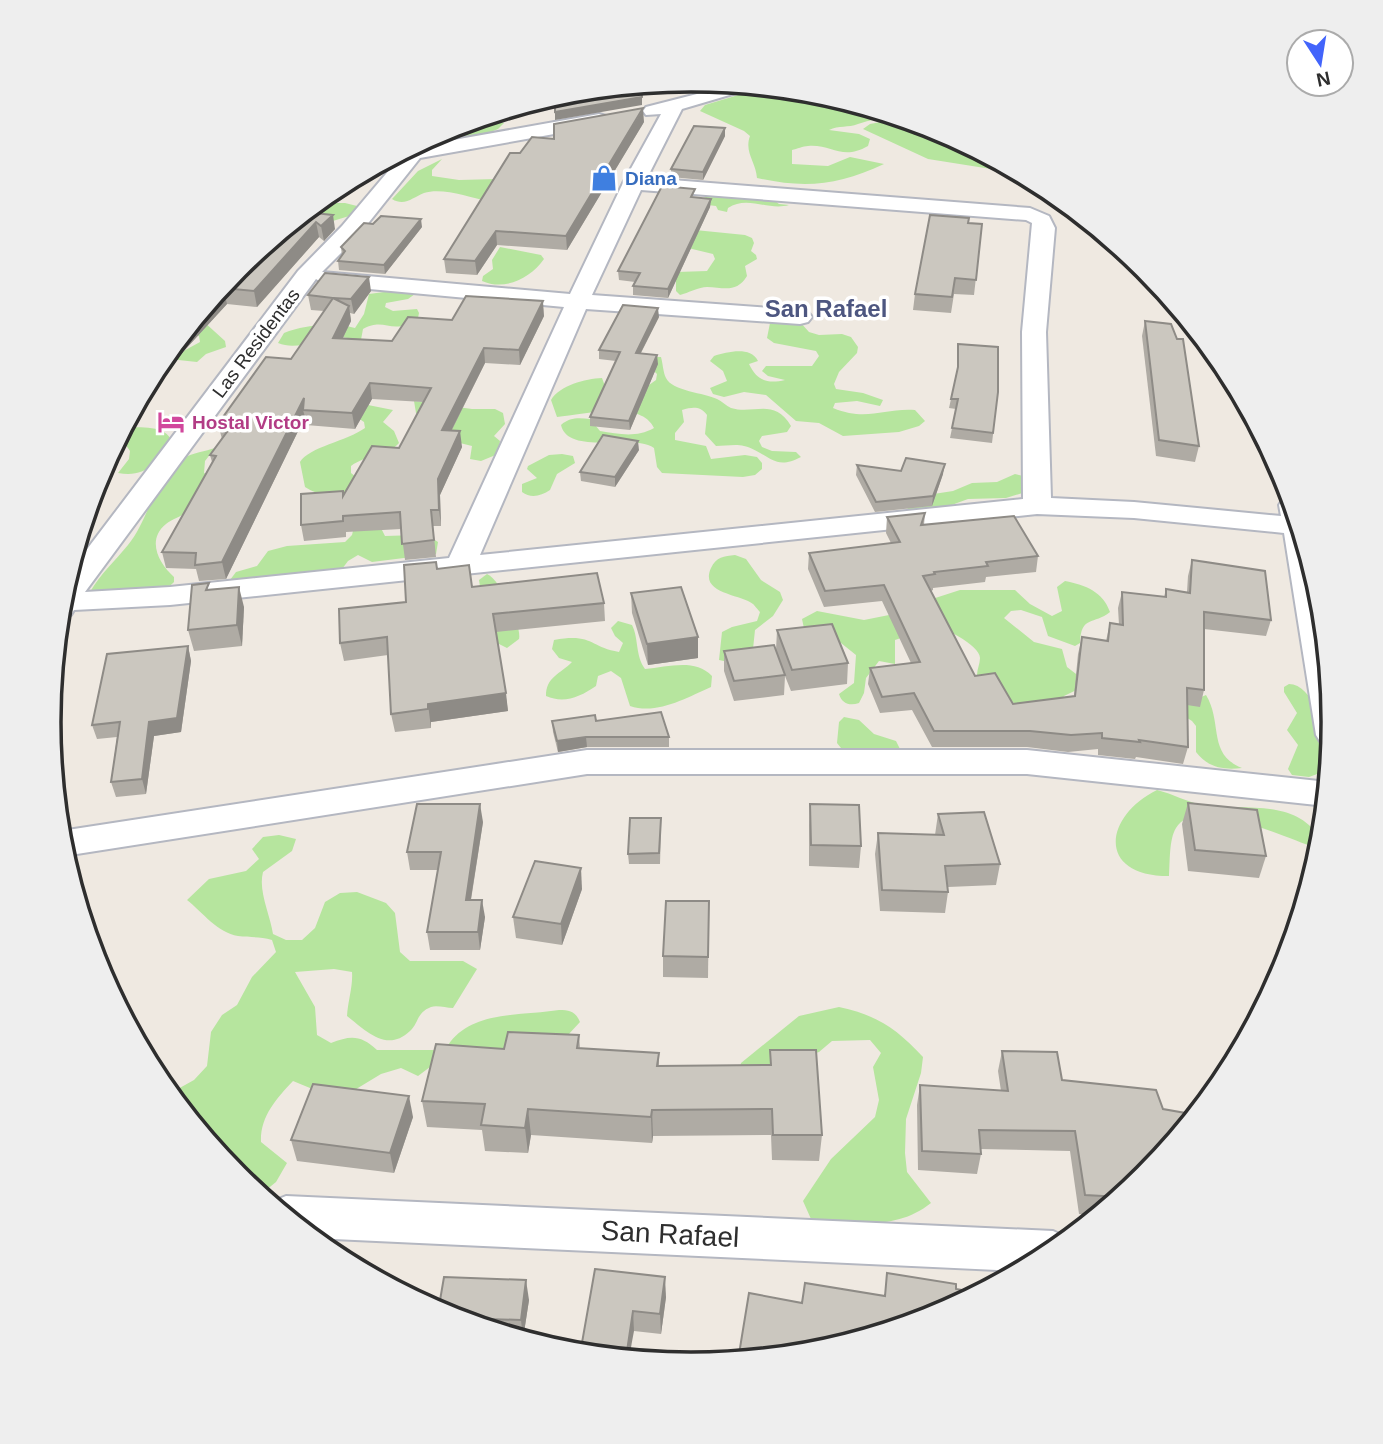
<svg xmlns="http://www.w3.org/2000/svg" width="1383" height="1444" font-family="Helvetica,sans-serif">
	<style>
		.green { fill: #b6e59e }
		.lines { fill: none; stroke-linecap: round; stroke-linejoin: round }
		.street-casing { stroke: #b4b7c1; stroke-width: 4 }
		.street { fill: #fff; fill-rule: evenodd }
		.wall { fill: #afaba4 }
		.shaded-wall { fill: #8e8b86 }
		.building { fill: #cbc7bf; stroke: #8e8b86; stroke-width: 2 }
		.labels { text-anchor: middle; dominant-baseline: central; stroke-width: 7; stroke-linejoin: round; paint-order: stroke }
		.far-shop-label { font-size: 19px; font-weight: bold; fill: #366cbe; stroke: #fff; text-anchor: start }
		.far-street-label { font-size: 19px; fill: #2e2e2e; stroke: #fff }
		.far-hotel-label { font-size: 19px; font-weight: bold; fill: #b23c85; stroke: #fff; text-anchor: start }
		.far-district-label { font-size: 24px; font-weight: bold; fill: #4d5680; stroke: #fff }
		.near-street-label { font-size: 28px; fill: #2e2e2e; stroke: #fff }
		.rim { fill: none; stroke: #2e2e2e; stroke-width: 3.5 }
	</style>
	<rect width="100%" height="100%" fill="#efe9e1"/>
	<g class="green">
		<path d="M765 87 817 92 894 115C881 118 870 120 858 124 848 128 839 125 829 130L859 134 870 139 868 146C842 161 832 144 808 146 803 146 797 149 792 150V164L828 166 850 157 884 164C839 185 806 189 757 178 756 162 744 152 750 136L744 131 700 111 705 105Z"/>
		<path d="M902 118 938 129 1023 174 928 159 863 129 870 124Z"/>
		<path d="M489 121 504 123 498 129 486 134 414 146 446 128Z"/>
		<path d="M442 159 432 170V176L459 180 497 179 487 201C470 197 441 187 424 193 413 197 405 207 392 199L418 171Z"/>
		<path d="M712 195 770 197 779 204 789 205C768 211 747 195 728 208L727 212 718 210 716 206 699 204 697 200Z"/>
		<path d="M345 203 361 207 359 213 323 224H291L307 211 309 217H317C318 202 333 203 345 203Z"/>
		<path d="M695 230 745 235 752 238 754 243 751 251 756 255 757 259 745 266 747 276C736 294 723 287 707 287 699 287 688 293 680 295L676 291V281L672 277 677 272 707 271 715 259 713 254 688 248Z"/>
		<path d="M500 247 541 255 544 259C530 279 504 291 482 281L483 276 493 269 492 260Z"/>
		<path d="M399 290 415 294 408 299 386 303 385 307 393 311 417 309 419 313 418 318C413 321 407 325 402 326 387 329 381 319 363 329L360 345 350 344 348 338C325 332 302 353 278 343L284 333C305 325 332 322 355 328L364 314 369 294Z"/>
		<path d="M778 320 800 322 809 332 819 335 842 334 851 337 858 347 857 353 839 372 834 384 836 389 863 393 883 400 880 406 857 401 835 403 833 408C867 422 883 408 915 410L925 421 919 426 899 432 843 436 819 423 796 421 766 395 744 392 724 397 713 394 710 388 727 381 723 371 710 361 714 356C728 352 750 346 758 361L749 364C757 381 768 384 785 380L768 376 762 371 766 366H812L819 356 816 351 774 343 767 338 770 323Z"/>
		<path d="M203 321 225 341 226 347 206 354 197 362 169 359 200 342 199 336 184 332Z"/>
		<path d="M649 357H661C663 364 663 372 666 378 672 391 705 393 717 399 722 401 726 406 731 408 754 415 774 397 791 426L787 432 762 436 759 441 762 447 772 451 796 452 801 457C773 472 768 452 744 446 736 444 725 446 716 446L705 434 707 415C700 406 693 407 682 410L684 422 675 433V440L706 446 711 459 745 455 757 457 762 463V469L755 475 743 477 662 473 657 467 654 448C633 433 568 456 561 425 570 417 579 418 590 419L600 431C619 434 636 438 654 428 640 399 583 415 557 417L551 400C560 385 585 379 602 378L606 389 649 385 656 380 657 374 652 369Z"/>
		<path d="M414 401 472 409H495L503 413 505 424 494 436 500 441 498 454 481 461 470 459 472 446 460 443 416 413Z"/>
		<path d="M363 404 393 410 383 422 394 431 399 443C388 456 365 455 351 466V473L362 482 397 498C370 497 328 503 305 487L300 462C309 447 347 441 365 428L364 422 358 418Z"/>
		<path d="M124 427C140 428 166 424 172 442 156 463 146 478 118 473L129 459 130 451 123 441 117 440Z"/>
		<path d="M215 448 205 461 204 473 223 481 198 486C197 494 192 506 186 512 181 517 172 519 166 524 146 540 159 564 174 577V582C159 599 111 596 90 592 101 573 115 561 128 545 150 518 153 478 184 458 192 453 206 451 215 448Z"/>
		<path d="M562 454 573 456 575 463 557 474 550 490C541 496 531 499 522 492V484L537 478 527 469 528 466 549 455Z"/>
		<path d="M1015 474 1027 477 1029 491 1006 498 968 499 938 510 915 514 907 508 914 497 953 491 972 483 997 482Z"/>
		<path d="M355 522 380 526 385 536 418 535 430 537 438 542 436 554 372 562 358 555 348 561 339 573 234 583 230 580 236 572 257 566 268 551 287 546 345 542 352 535Z"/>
		<path d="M735 555 746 559 761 580 780 592 783 600 773 616 755 630 753 649 733 663 719 660 722 632 732 627 757 621 760 612C759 611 754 605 753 604 741 594 699 594 711 568 716 557 724 556 735 555Z"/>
		<path d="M487 574C500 579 522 626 519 639L507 648 497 643 482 600 479 580Z"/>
		<path d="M1065 581C1086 585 1103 592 1110 612 1094 625 1081 615 1080 643L1075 646 1048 636 1042 617 1021 610 1011 611 1004 618 1034 642 1062 649 1067 667 1089 684 1064 696 1060 704 1020 710 1001 689 977 675C977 669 980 664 980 658 980 644 940 627 929 621L926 601 960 590H1015L1030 604 1052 616 1062 611 1057 587Z"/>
		<path d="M817 611 864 620 889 615 907 636 895 640V664L879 661 866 678 864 693 859 703C850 706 842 704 839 694L854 683 856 655 841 643 805 633 802 619Z"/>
		<path d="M618 621 632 625C639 639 635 655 645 669 668 667 695 658 712 676L711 687C686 698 657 715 630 706L621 678 611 671 598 676 596 686C580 697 564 704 546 696 546 677 560 674 572 662L559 658 552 649 554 640C593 633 589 647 619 652L623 643 615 636 611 628Z"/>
		<path d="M1289 684C1314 684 1329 737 1327 757 1326 762 1322 768 1320 773L1309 777 1292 775 1288 769 1298 745 1287 730 1297 713 1284 692V687Z"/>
		<path d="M1141 689 1199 698 1206 695C1223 723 1207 754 1242 768 1224 770 1208 768 1196 752V726L1192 721Z"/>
		<path d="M844 717 859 720 874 734 896 741 901 751 856 753 841 748 837 743 839 722Z"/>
		<path d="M1157 790C1173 794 1187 802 1203 805 1243 811 1292 798 1319 836L1314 847C1287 839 1195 794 1176 828 1169 839 1170 862 1169 876 1096 876 1104 816 1157 790Z"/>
		<path d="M279 835 296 839 292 851 263 872C258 891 270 914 273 934L286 940H302L315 928 325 902 340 893 357 892 386 903 395 913 400 952 410 961H463L477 969 453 1008C446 1008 437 1005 431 1007 416 1013 419 1023 410 1031 387 1053 366 1031 347 1016 348 1000 353 987 352 972L334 969 295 972 315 1007 317 1035 331 1043C351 1035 361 1035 377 1050H435L434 1064 418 1076 401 1068 381 1074 348 1094 327 1095 293 1081C276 1099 260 1117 261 1142L287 1163 276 1182 260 1195 237 1176 174 1100 176 1090 194 1080 207 1066 211 1032 222 1015 237 1005 252 977 276 952 272 940C260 936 250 938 238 936 218 933 202 912 187 900L209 879 246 871 259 859 252 849 263 837Z"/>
		<path d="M839 1007C877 1015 897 1029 923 1057L921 1073 906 1119 905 1153 907 1172 931 1203C896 1231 854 1223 811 1219L803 1201 831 1159 875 1117 879 1100 873 1067 881 1053 870 1040 832 1041 819 1052 737 1079 741 1063 799 1016Z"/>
		<path d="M559 1010C570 1010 576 1012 580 1022L555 1049 449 1052 448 1045C472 1010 522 1016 559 1010Z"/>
	</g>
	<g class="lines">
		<g class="street-casing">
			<g id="street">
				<path d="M736 84 760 86 682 109 647 178 1030 208 1049 216 1055 228 1046 332 1051 498 1134 502 1281 516 1279 505 1283 499 1291 497 1322 597 1334 722 1332 746 1321 743 1316 735 1284 533 1134 518 1037 514 170 605 74 610 71 615 59 618 61 596 69 573 298 271 342 226 396 162 386 160 414 147 599 114 606 116 608 120 606 124 599 126 420 158 358 236 322 272 570 294 623 183 661 114 646 115 643 111 646 107ZM641 190 1026 220 1032 223 1022 332 1023 499 480 555 586 309 800 324 808 322 812 317 808 312 800 310 592 295ZM316 279 326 285 564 307 449 558 170 587 85 592Z"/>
				<path d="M587 750H1027L1328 782 1326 806 1027 774H587L64 856 61 831Z"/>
				<path d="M286 1196 1053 1231 1070 1239 1048 1256 1020 1271 312 1238 269 1203Z"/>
			</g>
		</g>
		<use href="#street" class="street"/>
	</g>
	<g class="wall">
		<path d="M644 122 567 250 497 245 477 275 446 273 444 259 520 153 554 139Z"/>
		<path d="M725 128V136L703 180 671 177V169Z"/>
		<path d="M695 197 711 199 710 207 668 298 633 295V286L635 282 619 280 618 271Z"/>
		<path d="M305 212 335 229 324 241 319 237 257 307 227 304 149 389 146 386 158 365 237 267Z"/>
		<path d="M968 223 982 224 974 295 954 294 951 313 913 310 915 294Z"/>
		<path d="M422 227 385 274 339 270 338 261 342 256 341 247Z"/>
		<path d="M371 291 354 314 350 313 351 321 343 338 392 341 452 320 544 316 520 365 485 363 452 430 462 447 440 495 441 526H433L436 557 405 560 401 529 346 532V537L304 541 301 525 343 491 344 495 399 448 423 402 372 399 355 429 306 425 305 417 226 579 199 581 196 569 166 568 162 552 212 462 210 455 222 439 218 424 291 359 324 311 311 310 308 295Z"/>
		<path d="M659 317 641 353 658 364 630 430 590 426V417L616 361 599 359V350Z"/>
		<path d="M1145 321 1199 446 1195 462 1156 456 1142 336Z"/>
		<path d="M958 344 998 392 992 443 950 438 956 409 949 408 957 372Z"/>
		<path d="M639 450 615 487 581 481 580 472Z"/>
		<path d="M857 465 901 471 943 474 932 506 875 512 856 475Z"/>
		<path d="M925 513 924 525 1038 556 1036 572 986 577 985 582 933 588V590L931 591 975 676 1013 704 1074 696 1078 654 1082 637 1106 641 1110 623 1119 625 1118 608 1122 592 1164 597 1166 589 1187 592 1188 576 1192 560 1271 620 1266 636 1204 629V690L1200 707 1187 705 1188 747 1183 764 1136 757 1135 759 1098 755V749L1068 752 1027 747H932L912 710 880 713 868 684 870 668 911 663 882 601 824 607 808 569 809 553 891 543 886 533 887 517Z"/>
		<path d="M437 569 472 587 604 603 605 621 496 632 508 711 431 722V728L395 732 391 714 388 655 344 661 340 643 406 602Z"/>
		<path d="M211 590 244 607 242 646 194 651 188 630Z"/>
		<path d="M631 593 698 658 648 665 632 613Z"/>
		<path d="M777 630 848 663 847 684 791 691 785 676 784 695 734 701 724 671V651L776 650Z"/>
		<path d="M188 646 191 661 181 732 154 736 146 794 116 797 111 782 117 737 97 739 92 725Z"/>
		<path d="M552 721H596L669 737V747H587L558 752 553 732Z"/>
		<path d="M1188 803 1266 856 1259 878 1188 871 1182 824Z"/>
		<path d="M810 804 861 846 859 868 809 866V825Z"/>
		<path d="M938 814 1000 864 996 885 948 887V892L945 913 880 911 875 854 878 833 935 835Z"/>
		<path d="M483 822 471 900 485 917 480 950H430L427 932 438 870H410L407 852Z"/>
		<path d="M661 828 660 864H629L628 854Z"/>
		<path d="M582 889 562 945 516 938 513 917Z"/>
		<path d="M709 901 708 978 663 977V956Z"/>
		<path d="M579 1035 580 1048 659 1053V1066L770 1065V1050L822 1135 819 1161 772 1160 771 1135 653 1136 652 1143 531 1135 528 1153 485 1151 482 1130 427 1127 422 1101 504 1049Z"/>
		<path d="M1002 1051 1062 1080 1163 1109 1197 1115 1146 1177 1098 1215 1079 1214 1070 1151 980 1149 981 1154 977 1174 918 1170 917 1105 920 1085 1001 1091 998 1071Z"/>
		<path d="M413 1117 394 1173 297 1161 291 1140Z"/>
		<path d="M595 1269 666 1297 661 1334 634 1331Z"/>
		<path d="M529 1300 523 1339 445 1315Z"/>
	</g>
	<g class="shaded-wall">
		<path d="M642 97V105L555 120V112Z"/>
		<path d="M643 109 644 122 567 250 566 236Z"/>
		<path d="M725 128V136L703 180V172Z"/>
		<path d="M711 199 710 207 668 298V289Z"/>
		<path d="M333 215 335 229 324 241 321 226Z"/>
		<path d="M421 219 422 227 385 274 384 265Z"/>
		<path d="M316 222 319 237 257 307 254 291Z"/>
		<path d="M496 231 497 245 477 275 475 261Z"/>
		<path d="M369 277 371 291 354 314 351 299Z"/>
		<path d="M223 288 227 304 149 389 147 384 158 365 198 315Z"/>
		<path d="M543 301 544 316 520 365 519 350Z"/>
		<path d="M349 306 351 321 336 352 333 338Z"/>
		<path d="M658 308 659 317 636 362V353Z"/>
		<path d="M484 348 485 363 444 445 442 430Z"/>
		<path d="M657 355 658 364 630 430 629 421Z"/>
		<path d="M370 383 372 399 355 429 352 413Z"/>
		<path d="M304 398 303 410 305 417 226 579 222 562Z"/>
		<path d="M460 431 462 447 440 495 441 526 439 510 438 479Z"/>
		<path d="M638 441 639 450 615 487V477Z"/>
		<path d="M945 464 943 474 932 506 933 496Z"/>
		<path d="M239 587 244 607 242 646 237 625Z"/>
		<path d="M698 637V658L648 665 647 644Z"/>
		<path d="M188 646 191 661 181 732 154 736 146 794 142 779 149 722Z"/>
		<path d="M506 693 508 711 431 722V728L428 704Z"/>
		<path d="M586 737 587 747 558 752 557 741Z"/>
		<path d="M480 804 483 822 468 917 466 900Z"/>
		<path d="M581 868 582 889 562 945 561 924Z"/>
		<path d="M482 900 485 917 480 950 478 932Z"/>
		<path d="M409 1096 413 1117 394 1173 390 1153Z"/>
		<path d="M528 1109 531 1135 528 1153 525 1128Z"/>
		<path d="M652 1110 653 1136 652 1143 651 1117Z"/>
		<path d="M665 1277 666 1297 661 1334 660 1314Z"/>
		<path d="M526 1280 529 1300 523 1339 521 1320Z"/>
		<path d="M633 1311 634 1331 629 1358H626Z"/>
	</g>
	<g class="building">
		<path d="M641 84 642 97 555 112V95L567 92Z"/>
		<path d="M643 108 566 236 496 231 475 261 444 259 510 153H520L532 137 554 139V124Z"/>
		<path d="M694 126 725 128 703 172 671 169Z"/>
		<path d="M662 186 695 189 691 197 711 199 668 289 633 286 640 273 618 271Z"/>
		<path d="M305 212 333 215 321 226 316 222 254 291 223 288 198 315 237 267Z"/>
		<path d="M930 215 969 218 968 223 982 224 976 280 955 278 952 297 915 294Z"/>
		<path d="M381 216 421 219 384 265 338 261 345 251 341 247 364 223 373 224Z"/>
		<path d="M325 273 369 277 351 299 333 298 349 306 333 338 392 341 408 317 452 320 466 296 543 301 519 350 484 348 442 430 460 431 438 479 439 510H431L434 540 402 544 400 512 343 516V521L301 525V494L343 491V496L372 446 399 448 431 388 370 383 352 413 303 410 304 398 222 562 195 565 196 553 162 552 216 456 210 455 232 425 218 424 266 357 291 359 333 298 308 295Z"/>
		<path d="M623 305 658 308 636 353 657 355 629 421 590 417 620 352 599 350Z"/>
		<path d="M1145 321 1171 324 1177 339H1183L1199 446 1159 440Z"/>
		<path d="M958 344 998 347V392L993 433 952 428 958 399H951L958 367Z"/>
		<path d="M603 435 638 441 615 477 580 472Z"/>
		<path d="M906 458 945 464 933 496 876 502 857 465 901 471Z"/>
		<path d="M925 513 921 525 1014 516 1038 556 986 562 988 566 934 572 935 574 923 576 975 676 995 673 1013 704 1075 696 1082 637 1108 641 1110 623 1123 625 1122 592 1166 597V589L1190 593 1192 560 1265 571 1271 620 1204 612V690L1187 688 1188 747 1139 740 1140 742 1102 738V733L1071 735 1030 731H934L914 693 882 697 870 668 920 662 884 585 825 591 809 553 900 542 887 517Z"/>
		<path d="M436 562 437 569 469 565 472 587 597 573 604 603 493 614 506 693 428 704V709L391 714 387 637 340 643 339 609 406 602 404 565Z"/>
		<path d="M209 583 206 590 239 587 237 625 188 630 192 585Z"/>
		<path d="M681 587 698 637 647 644 631 593Z"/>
		<path d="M832 624 848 663 792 670 777 630Z"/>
		<path d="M774 645 785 675 734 681 724 651Z"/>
		<path d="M188 646 177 718 149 722 142 779 111 782 120 722 92 725 107 654Z"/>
		<path d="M661 712 669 737H586L557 741 552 721 595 715 596 721Z"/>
		<path d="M1188 803 1257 810 1266 856 1195 850Z"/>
		<path d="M417 804H480L466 900H482L478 932H427L441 852H407Z"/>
		<path d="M810 804 859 805 861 846 811 845Z"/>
		<path d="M984 812 1000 864 945 866 948 892 882 890 878 833 944 835 938 814Z"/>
		<path d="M630 818H661L659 853 628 854Z"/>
		<path d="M535 861 581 868 561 924 513 917Z"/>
		<path d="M666 901H709L708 957 663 956Z"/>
		<path d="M508 1032 579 1035 577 1048 659 1053 657 1066 771 1065 770 1050H816L822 1135H773L772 1109 652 1110 651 1117 528 1109 525 1128 481 1125 485 1104 422 1101 436 1044 504 1049Z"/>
		<path d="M1002 1051 1057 1052 1062 1080 1156 1090 1163 1109 1197 1115 1176 1139H1173L1174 1142 1146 1177 1121 1197 1085 1195 1075 1131 979 1130 981 1154 922 1151 920 1085 1008 1091Z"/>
		<path d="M313 1084 409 1096 390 1153 291 1140Z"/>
		<path d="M595 1269 665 1277 660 1314 633 1311 626 1358 580 1354Z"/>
		<path d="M887 1273 956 1284V1289L980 1293 937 1316 816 1352 738 1360 749 1293 802 1303 805 1283 885 1296Z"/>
		<path d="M444 1277 526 1280 521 1320 453 1318 438 1312Z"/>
	</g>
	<defs>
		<g id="shop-bare" transform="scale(2.1)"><path d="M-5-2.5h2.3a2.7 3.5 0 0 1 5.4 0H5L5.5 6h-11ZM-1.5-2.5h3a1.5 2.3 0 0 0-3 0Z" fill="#3f7fe0" stroke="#fff" stroke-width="2.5" paint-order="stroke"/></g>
		<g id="hotel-bare" transform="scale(2.1)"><path d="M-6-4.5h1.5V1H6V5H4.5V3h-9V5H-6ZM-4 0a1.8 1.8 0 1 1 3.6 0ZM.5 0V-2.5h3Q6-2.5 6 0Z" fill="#d1479c" stroke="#fff" stroke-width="2.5" paint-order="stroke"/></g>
	</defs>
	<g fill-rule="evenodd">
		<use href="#shop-bare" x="604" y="178"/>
		<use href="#hotel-bare" x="171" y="422"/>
	</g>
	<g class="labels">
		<g class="far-shop-label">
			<text x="625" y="178">Diana</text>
		</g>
		<g class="far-street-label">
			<text transform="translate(256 343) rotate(-53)">Las Residentas</text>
		</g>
		<g class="far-hotel-label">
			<text x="192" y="422">Hostal Victor</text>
		</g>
		<g class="far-district-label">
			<text x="826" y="308">San Rafael</text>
		</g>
		<g class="near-street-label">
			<text transform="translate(670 1234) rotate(3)">San Rafael</text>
		</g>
	</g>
	<path d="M0 0H1383V1444H0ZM61 722a630 630 0 1 1 1260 0a630 630 0 1 1-1260 0Z" fill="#eee" fill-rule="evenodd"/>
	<path class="rim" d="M61 722a630 630 0 1 1 1260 0a630 630 0 1 1-1260 0Z"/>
	<g transform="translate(1320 63) rotate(168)"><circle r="33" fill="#ffffff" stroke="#ababab" stroke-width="2"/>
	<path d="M0-5L12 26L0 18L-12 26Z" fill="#4264fb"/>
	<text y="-10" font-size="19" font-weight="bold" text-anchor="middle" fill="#2e2e2e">N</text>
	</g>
</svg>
